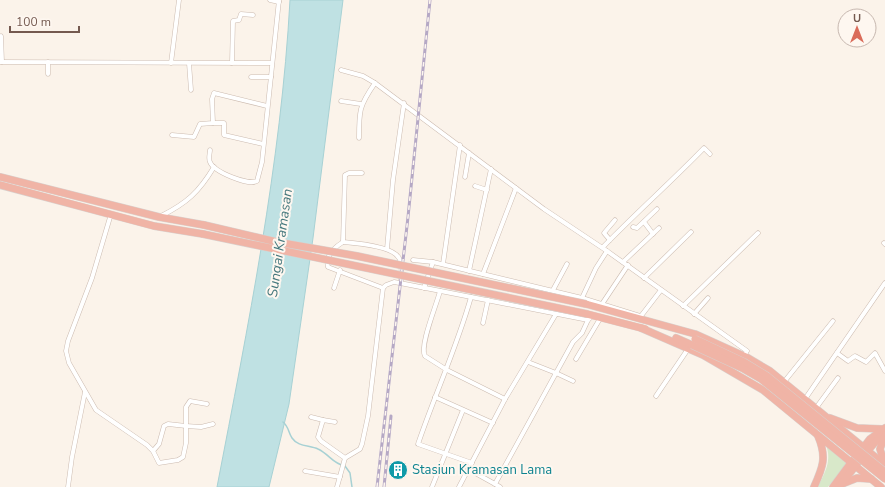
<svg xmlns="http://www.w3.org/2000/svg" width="885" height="487" font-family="'Nunito Sans',sans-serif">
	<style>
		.green { fill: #d8e8c9 }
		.water { fill: #bfe1e3; stroke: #a7d1d4 }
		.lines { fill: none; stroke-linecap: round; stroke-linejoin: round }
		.stream { stroke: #a7d1d4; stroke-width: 1.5 }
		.street-casing { stroke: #ccbbb0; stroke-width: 5 }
		.highway-casing { stroke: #d8d1ce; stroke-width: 8 }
		.street { stroke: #fff; stroke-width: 4 }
		.highway { stroke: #f0b4a6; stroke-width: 7 }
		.rail-casing { stroke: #b5a8c5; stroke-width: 3 }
		.rail { stroke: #fef7f0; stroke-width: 1.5; stroke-dasharray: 4.5; stroke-linecap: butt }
		.highway-bridge-casing { stroke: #d8d1ce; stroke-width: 8; stroke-linecap: butt }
		.highway-bridge { stroke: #f0b4a6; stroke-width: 7 }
		.labels { text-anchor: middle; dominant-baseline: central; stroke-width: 4; stroke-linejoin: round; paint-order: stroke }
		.culture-label { font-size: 13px; fill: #0d838f; stroke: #fef7f0; text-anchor: start }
		.water-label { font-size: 14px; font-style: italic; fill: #47797e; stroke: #fef7f0 }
	</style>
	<rect width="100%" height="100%" fill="#fbf3ea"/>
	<path class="green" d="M826 445 847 464 828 487H818C825 472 832 461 826 445Z"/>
	<path class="water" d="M290 0H343L313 238 289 404 269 487H217C248 326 281 164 290 0Z"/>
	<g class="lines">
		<path class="stream" d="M283 422C289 427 288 432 292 438 298 447 310 445 318 449 329 454 333 464 345 466L350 473 352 487"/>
		<g class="street-casing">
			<g id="street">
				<path d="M270 0 279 2"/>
				<path d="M1 36 2 62"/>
				<path d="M0 62 272 63"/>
				<path d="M48 62V74"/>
				<path d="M171 63 179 0"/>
				<path d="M189 63 191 90"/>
				<path d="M232 63 233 21 239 20 241 14 253 15"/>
				<path d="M341 70 363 76 375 83 544 209 607 251 747 351 744 356"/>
				<path d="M251 77H271"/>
				<path d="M341 101 361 104"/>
				<path d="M213 123H224V135L263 144"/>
				<path d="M172 135 194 137 200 124 213 123 212 99 214 93 267 106"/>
				<path d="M359 138C359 111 359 106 375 83"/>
				<path d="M210 150C210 153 208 159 210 162 214 172 249 186 257 181L262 162 279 0"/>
				<path d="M362 173H349L345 175 343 242C355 243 393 246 399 258 403 264 401 276 401 283"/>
				<path d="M465 177 469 153"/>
				<path d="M475 186 487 190"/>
				<path d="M111 214 92 278 68 341 66 351 69 363 96 410 147 445 153 451 159 463 178 460 183 457 186 443V426L201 427 213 424"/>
				<path d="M161 216C187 203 199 192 214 167"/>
				<path d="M644 222 653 234"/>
				<path d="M633 227 637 228 657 209"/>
				<path d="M610 240 604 233 615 220"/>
				<path d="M343 242C335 247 325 256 328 267L383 288"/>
				<path d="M884 243 885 244"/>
				<path d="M603 247C636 213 671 182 704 148L710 154"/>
				<path d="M387 249 393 180 404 103"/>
				<path d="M413 260 433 262"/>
				<path d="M623 262 659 228"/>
				<path d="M443 264 460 145"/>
				<path d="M469 271 491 169"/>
				<path d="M483 274 516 188"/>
				<path d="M644 278 691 232"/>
				<path d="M334 288 340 270"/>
				<path d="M424 288 433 262 582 298 640 316"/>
				<path d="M553 290 567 264"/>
				<path d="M440 291C437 304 419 346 425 356L447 370 505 399"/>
				<path d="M471 297C457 347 435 394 418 444L472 463"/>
				<path d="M582 298 596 268 607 251"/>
				<path d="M602 304 628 265"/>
				<path d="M683 306 758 233"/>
				<path d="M694 314 708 298"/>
				<path d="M641 316 661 290"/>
				<path d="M483 323 488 300"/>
				<path d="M837 353 848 361 855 356 866 362 875 353 885 371"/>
				<path d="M576 359 601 317"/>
				<path d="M528 362 556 373 573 342 582 333 588 320"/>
				<path d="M784 382 833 321"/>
				<path d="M656 396 688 349"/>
				<path d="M435 397 493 423"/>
				<path d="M805 399 885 283"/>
				<path d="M816 408 838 378"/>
				<path d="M311 417 323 420"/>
				<path d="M335 422 323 420 318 437 321 441 345 458"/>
				<path d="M153 451 159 444 164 426 168 424 186 426V407L190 401 207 404"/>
				<path d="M468 469 495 484"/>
				<path d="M305 471 340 477"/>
				<path d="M68 487 72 457 85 392"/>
				<path d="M337 487 345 458 360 449 362 444 368 416 383 288 386 285 394 282 405 284 588 320 593 315"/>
				<path d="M432 487 463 410"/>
				<path d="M459 487 505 399 556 314"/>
				<path d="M500 487 495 484 556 373 573 381"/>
			</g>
		</g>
		<g class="highway-casing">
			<g id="highway">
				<path d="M0 177 159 217 204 225"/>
				<path d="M0 185 154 226 203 234"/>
				<path d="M586 304 695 334 748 358 770 371 885 465"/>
				<path d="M587 314 645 329"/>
				<path d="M641 328 703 355 763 390 881 487"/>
				<path d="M676 338 692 345"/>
				<path d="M830 418 857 428 882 429"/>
				<path d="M860 452 870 439 885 428"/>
				<path d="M865 454 878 439 885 434"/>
				<path d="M885 465 880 449 885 435"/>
				<path d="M842 484 857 478 871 479"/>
				<path d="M814 487C823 467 827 457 818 436"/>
				<path d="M833 487 853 460"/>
				<path d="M839 487 857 464"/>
			</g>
		</g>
		<use href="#street" class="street"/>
		<use href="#highway" class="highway"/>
		<g class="rail-casing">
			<g id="rail">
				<path d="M377 487 408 217 430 0"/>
				<path d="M384 487 391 416"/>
			</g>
		</g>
		<use href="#rail" class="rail"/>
		<g class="highway-bridge-casing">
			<g id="highway-bridge">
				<path d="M204 225 277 242 357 256 586 304"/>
				<path d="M203 234 587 314"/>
				<path d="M695 339 744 362 767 376 885 472"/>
				<path d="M692 345 742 368 761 379 885 479"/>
			</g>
		</g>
		<use href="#highway-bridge" class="highway-bridge"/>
	</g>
	<defs>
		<g id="building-disc" transform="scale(1)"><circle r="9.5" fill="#0f9aa8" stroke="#fef7f0"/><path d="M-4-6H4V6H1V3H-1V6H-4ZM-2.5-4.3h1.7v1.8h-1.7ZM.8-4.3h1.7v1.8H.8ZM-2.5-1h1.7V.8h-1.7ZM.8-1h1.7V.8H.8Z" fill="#fff"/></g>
	</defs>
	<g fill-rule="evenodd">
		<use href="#building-disc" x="398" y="470"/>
	</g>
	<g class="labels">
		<g class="culture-label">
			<text x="412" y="470">Stasiun Kramasan Lama</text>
		</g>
		<g class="water-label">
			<text transform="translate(280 243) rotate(-82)">Sungai Kramasan</text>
		</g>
	</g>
	<g transform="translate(857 28)"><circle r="19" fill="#fef7f0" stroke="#c7b8b0"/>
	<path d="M0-3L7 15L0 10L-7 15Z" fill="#da6c5a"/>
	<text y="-6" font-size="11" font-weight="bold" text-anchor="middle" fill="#74594f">U</text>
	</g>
	<path d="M10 26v6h69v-6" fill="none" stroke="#74594f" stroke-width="2"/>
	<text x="16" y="26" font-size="12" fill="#74594f" stroke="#fef7f0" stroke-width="3" paint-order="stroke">100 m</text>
</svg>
